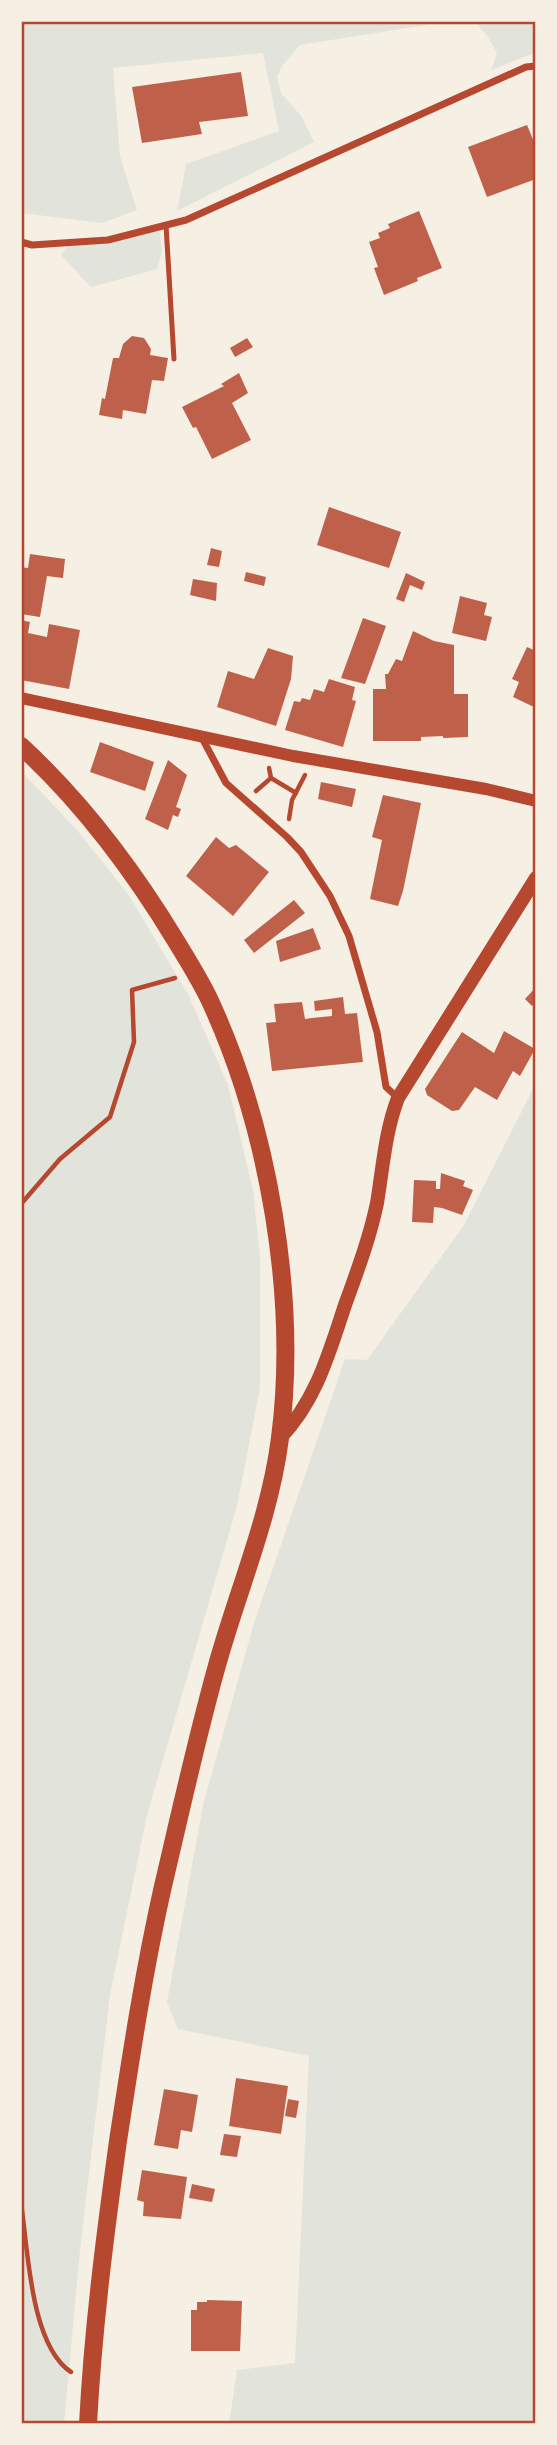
<svg xmlns="http://www.w3.org/2000/svg" width="557" height="2445" font-family="'IBM Plex Sans',sans-serif">
	<style>
		.green { fill: #e2e4dc }
		.building { fill: #bf614a }
		.lines { fill: none; stroke-linecap: round; stroke-linejoin: round }
		.path { stroke: #b5482f; stroke-width: 4.5 }
		.service { stroke: #b5482f; stroke-width: 5 }
		.minor { stroke: #b5482f; stroke-width: 7 }
		.tertiary { stroke: #b5482f; stroke-width: 12 }
		.secondary { stroke: #b5482f; stroke-width: 14 }
		.primary { stroke: #b5482f; stroke-width: 18 }
		.neatline { fill: none; stroke: #b5482f; stroke-width: 2.5 }
	</style>
	<rect width="100%" height="100%" fill="#f6efe4"/>
	<g class="green">
		<path d="M21 21H451L300 45 282 66 277 76 281 93 302 117 314 142 177 211 186 164 279 131 263 53 113 68 120 156 137 210 102 223 21 213Z"/>
		<path d="M474 21H536V52L491 70 497 53 488 37Z"/>
		<path d="M151 228 160 233 162 252 157 269 91 287 61 255 69 244Z"/>
		<path d="M21 771 77 830 128 894 188 994 228 1085 253 1190 260 1256V1388L237 1506 147 1815 110 1995 80 2250 64 2424H21Z"/>
		<path d="M536 1083V2424H229L237 2370 295 2363 309 2056 178 2029 167 2002 203 1805 254 1623 345 1359 367 1360 464 1225Z"/>
	</g>
	<g class="building">
		<path d="M241 72 248 116 199 122 202 134 142 143 132 87Z"/>
		<path d="M527 125 536 147V179L487 197 468 147Z"/>
		<path d="M419 211 442 268 417 278 418 281 384 295 374 268 378 267 369 242 380 238 378 233 390 228 388 224Z"/>
		<path d="M132 336 144 338 151 349 150 355 168 358 164 381 152 380 146 414 123 410 122 419 99 415 102 398 105 399 113 358H119L123 344Z"/>
		<path d="M247 338 253 347 235 357 230 348Z"/>
		<path d="M239 373 248 393 232 403 251 440 212 459 196 427 193 428 182 407 224 386 221 384Z"/>
		<path d="M329 507 401 532 389 568 317 545Z"/>
		<path d="M211 548 222 551 219 567 207 565Z"/>
		<path d="M30 554 65 559 63 578 47 576 40 617 21 614V567L28 568Z"/>
		<path d="M246 572 266 577 264 586 244 581Z"/>
		<path d="M406 573 425 582 422 590 410 585 404 602 396 599Z"/>
		<path d="M193 579 217 583 216 601 190 595Z"/>
		<path d="M460 596 487 603 484 615 492 617 486 641 452 633Z"/>
		<path d="M363 618 386 626 365 684 341 678Z"/>
		<path d="M21 620 30 622 28 633 47 637 49 624 80 630 69 689 21 680Z"/>
		<path d="M413 631 434 641 454 645V694H468V737L443 738V736L421 737V741H373V689H386L385 674H388L396 659 402 661Z"/>
		<path d="M527 647 536 651V708L513 697 519 682 512 679Z"/>
		<path d="M268 648 293 656 291 679 276 726 217 707 228 671 254 679Z"/>
		<path d="M329 679 355 687 352 700 356 701 343 747 285 730 294 701 300 702 302 698 310 700 314 689 324 692Z"/>
		<path d="M100 742 154 762 145 791 90 772Z"/>
		<path d="M168 760 187 775 176 807 181 809 178 817 173 815 168 830 145 819Z"/>
		<path d="M321 782 356 789 352 807 318 799Z"/>
		<path d="M383 795 421 803 403 891 398 906 370 899 382 840 372 837Z"/>
		<path d="M216 837 229 848 236 845 269 872 233 916 186 876Z"/>
		<path d="M294 900 305 913 254 953 244 940Z"/>
		<path d="M313 928 321 949 280 962 276 941Z"/>
		<path d="M536 987V1001L532 1006 525 999Z"/>
		<path d="M343 997 345 1014 357 1013 363 1062 272 1071 266 1023 276 1022 274 1004 302 1002 305 1019 312 1018 332 1016V1009L315 1011 314 1001Z"/>
		<path d="M504 1031 535 1049 520 1076 513 1071 497 1100 475 1087 459 1110 452 1111 427 1095 425 1089 462 1032 494 1053Z"/>
		<path d="M441 1173 465 1181 463 1186 473 1190 462 1215 442 1208 434 1207 433 1223 412 1222 414 1180 436 1181V1189H440Z"/>
		<path d="M236 2078 288 2086 281 2134 229 2126Z"/>
		<path d="M164 2089 198 2095 192 2132 181 2130 178 2149 154 2145Z"/>
		<path d="M288 2099 299 2101 296 2118 285 2116Z"/>
		<path d="M224 2134 241 2136 237 2157 220 2155Z"/>
		<path d="M142 2170 187 2177 181 2219 143 2216 144 2202 137 2200Z"/>
		<path d="M192 2184 215 2189 212 2202 189 2198Z"/>
		<path d="M207 2300 242 2301 240 2351H191V2310H197V2302H207Z"/>
	</g>
	<g class="lines">
		<g class="path">
			<path d="M269 768 271 778 296 793"/>
			<path d="M256 791 271 778"/>
			<path d="M289 819 292 800 305 775"/>
			<path d="M21 1204 60 1159 110 1117 134 1042 132 990 175 978"/>
			<path d="M21 2203C28 2248 30 2345 71 2372"/>
		</g>
		<path class="service" d="M166 225 174 359"/>
		<g class="minor">
			<path d="M21 242 32 245 108 240 186 220 526 67 536 66"/>
			<path d="M201 736 226 783 287 837 301 852 330 896 349 936 377 1032 386 1087 398 1098"/>
		</g>
		<path class="tertiary" d="M21 698 293 756 486 789 536 801"/>
		<path class="secondary" d="M280 1438C316 1401 329 1353 345 1305 357 1272 370 1237 377 1203 383 1167 385 1132 398 1098L536 878"/>
		<path class="primary" d="M21 746C82 802 133 870 176 941 188 961 201 981 211 1003 269 1130 298 1298 280 1438 270 1518 237 1592 216 1669 196 1741 180 1814 163 1886 144 1970 131 2056 118 2141 105 2235 93 2329 88 2424"/>
	</g>
	<rect width="557" height="2445" fill="none" stroke="#f6efe4" stroke-width="46"/>
	<rect x="23" y="23" width="511" height="2399" class="neatline"/>
</svg>
